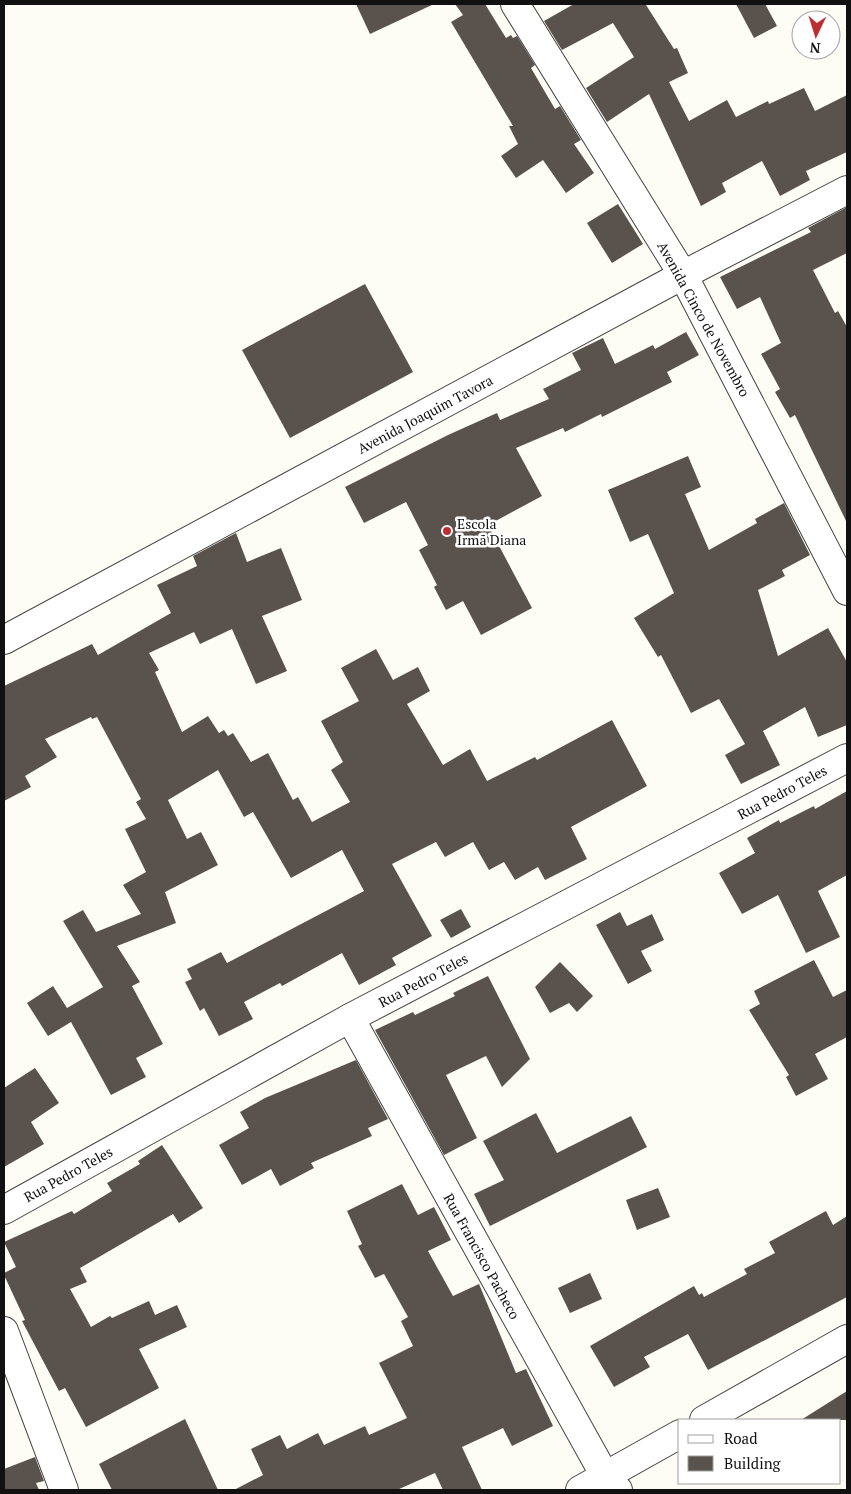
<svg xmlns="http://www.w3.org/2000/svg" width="851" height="1494" font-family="'PT Serif',serif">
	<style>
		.building { fill: #59524d }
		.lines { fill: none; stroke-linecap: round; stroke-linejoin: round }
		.minor-casing { stroke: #444; stroke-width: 30 }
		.minor { stroke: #fff; stroke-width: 28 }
		.poi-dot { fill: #bb2e31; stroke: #fff; stroke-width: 2 }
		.labels { text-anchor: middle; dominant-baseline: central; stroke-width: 5; stroke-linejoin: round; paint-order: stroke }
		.street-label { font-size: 14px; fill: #111; stroke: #fff }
		.poi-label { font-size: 14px; fill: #111; stroke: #fff; text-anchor: start }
	</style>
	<rect width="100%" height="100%" fill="#fefdf5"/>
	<g class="building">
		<path d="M356 4H434L370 34Z"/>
		<path d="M455 4H485L506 38 511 35 513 38 517 36 535 65 531 68 555 109 560 106 581 140 574 144 594 173 566 193 543 160 516 178 501 156 518 144 509 126H513L451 22 463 15Z"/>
		<path d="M574 4H647L646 5 674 49 677 48 688 73 669 82 689 121 727 100 736 117 768 101 769 104 804 88 815 111 847 95V152L806 171 810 180 780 196 762 161 722 183 726 192 701 206 649 94 607 122 586 88 634 57 613 23 562 50 544 21Z"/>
		<path d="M736 4H765L777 26 754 38Z"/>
		<path d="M618 204 643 244 612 263 587 223Z"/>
		<path d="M847 207V253L813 270 835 313 838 311 847 327V523L795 415 790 418 775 392 780 389 761 354 781 343 760 297 737 309 720 277 811 232 808 228Z"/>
		<path d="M365 284 413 372 290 438 242 350Z"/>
		<path d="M686 332 699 355 667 372 672 382 602 417 601 414 565 432 563 428 516 448 542 496 488 525 532 608 481 635 463 601 446 610 434 587 437 585 419 550 428 545 406 502 364 523 345 487 448 435 497 413 500 420 549 399 543 389 581 370 572 353 603 338 615 364 653 345 655 349Z"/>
		<path d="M688 456 701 487 685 494 709 550 757 523 755 519 784 503 810 555 782 570 785 576 758 590 778 656 828 628 847 662V725L818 737 805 707 763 731 780 765 741 784 725 755 745 744 719 699 691 713 661 655 658 657 634 618 674 593 648 534 630 542 608 490Z"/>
		<path d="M236 533 247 562 281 548 302 600 262 616 287 671 256 684 232 629 200 644 194 632 149 653 159 670 155 672 182 732 208 716 219 733 224 730 228 736 233 733 251 762 268 753 293 800 298 797 312 822 350 802 331 770 343 762 321 721 359 701 341 668 376 649 393 680 418 667 430 691 407 704 443 765 470 749 487 781 535 757 537 760 612 720 647 786 571 827 587 859 545 880 538 867 515 880 504 862 489 870 473 842 445 857 436 842 392 864 432 936 392 958 396 965 359 985 342 953 282 986 280 983 244 1002 253 1019 219 1036 204 1008 200 1011 185 982 192 979 187 969 221 952 227 963 364 891 342 850 291 878 253 812 244 817 218 770 168 800 187 839 201 832 218 865 165 892 176 923 117 946 140 982 132 986 163 1044 136 1058 146 1077 111 1095 71 1022 48 1036 27 1003 53 986 67 1008 103 987 63 921 83 910 96 932 141 914 123 885 146 872 125 829 146 819 136 802 141 799 97 717 92 719 91 717 45 739 57 757 25 776 31 787 4 801V686L92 644 98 655 171 613 157 585 197 566 193 556Z"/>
		<path d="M847 791V875L818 891 840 937 806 953 778 895 742 914 719 873 755 853 747 838 779 820 780 823 814 806 815 809Z"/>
		<path d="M461 909 471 927 451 938 440 920Z"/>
		<path d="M620 912 627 926 652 914 664 940 641 951 652 971 628 984 596 925Z"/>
		<path d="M814 960 833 997 847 990V1037L815 1054 828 1079 796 1096 786 1077 789 1075 749 1010 760 1004 754 991Z"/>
		<path d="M560 962 593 996 577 1012 569 1003 550 1013 535 987Z"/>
		<path d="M488 976 530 1059 502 1087 486 1056 446 1075 477 1138 444 1155 375 1030 413 1012 415 1015 455 996 453 993Z"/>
		<path d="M356 1060 388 1119 368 1128 372 1136 311 1163 314 1168 280 1186 271 1169 242 1185 219 1145 249 1128 240 1112 265 1098Z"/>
		<path d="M35 1068 59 1103 31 1122 44 1144 4 1167V1088Z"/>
		<path d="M536 1113 557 1153 631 1116 647 1147 490 1226 474 1194 504 1180 483 1141Z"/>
		<path d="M162 1145 203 1208 179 1223 173 1214 80 1268 87 1282 70 1289 91 1327 110 1316 112 1318 149 1301 155 1315 177 1305 187 1327 139 1349 159 1388 86 1427 65 1388 59 1391 22 1321 25 1320 4 1275V1273L16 1267 4 1242 72 1211 74 1214 112 1191 107 1183 140 1164 138 1161Z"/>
		<path d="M402 1184 418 1215 434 1207 451 1240 428 1251 453 1296 479 1284 516 1373 526 1369 553 1426 512 1446 503 1428 462 1447 482 1490H443L435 1473 397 1490H234L263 1475 251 1449 280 1435 287 1449 318 1433 324 1445 365 1426 369 1435 407 1418 379 1363 413 1346 401 1321 408 1317 384 1274 375 1278 358 1246 362 1244 347 1211Z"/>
		<path d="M658 1188 670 1217 637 1230 626 1200Z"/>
		<path d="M826 1211 833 1225 847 1216V1297L708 1370 688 1334 644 1357 650 1367 614 1387 590 1346 694 1286 699 1295 702 1293 704 1297 747 1274 744 1269 775 1253 769 1242Z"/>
		<path d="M590 1273 602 1299 570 1313 558 1288Z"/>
		<path d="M847 1391V1420H801Z"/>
		<path d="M185 1419 218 1490H112L99 1464Z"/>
		<path d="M35 1457 44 1481 36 1483 39 1490H4V1469Z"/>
	</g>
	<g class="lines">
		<g class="minor-casing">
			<g id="minor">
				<path d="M515 4 683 275 847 591"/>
				<path d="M4 640 683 275 847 190"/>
				<path d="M350 1018 605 1476 618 1490"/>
				<path d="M4 1210 350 1018 847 758"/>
				<path d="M4 1331 64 1490"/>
				<path d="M704 1420 847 1339"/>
				<path d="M580 1490 680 1434"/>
			</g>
		</g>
		<use href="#minor" class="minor"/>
	</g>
	<circle class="poi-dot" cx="447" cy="531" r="5"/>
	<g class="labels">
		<g class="street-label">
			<text transform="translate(704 319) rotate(61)">Avenida Cinco de Novembro</text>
			<text transform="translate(425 414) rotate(-28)">Avenida Joaquim Tavora</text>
			<text transform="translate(782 792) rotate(-28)">Rua Pedro Teles</text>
			<text transform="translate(423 980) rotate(-28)">Rua Pedro Teles</text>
			<text transform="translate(68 1174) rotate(-29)">Rua Pedro Teles</text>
			<text transform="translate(482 1256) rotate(61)">Rua Francisco Pacheco</text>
		</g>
		<g class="poi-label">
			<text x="457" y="523">Escola<tspan x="457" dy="16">Irmã Diana</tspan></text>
		</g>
	</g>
	<rect width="851" height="1494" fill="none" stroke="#111111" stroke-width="10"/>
	<rect x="678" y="1419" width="162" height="65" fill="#ffffff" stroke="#a0a0a0"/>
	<rect x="688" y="1435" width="25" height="8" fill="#ffffff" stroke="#a0a0a0"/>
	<text x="724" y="1444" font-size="15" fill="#111111">Road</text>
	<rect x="688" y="1456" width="25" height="15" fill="#59524d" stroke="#a0a0a0"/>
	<text x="724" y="1469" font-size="15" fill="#111111">Building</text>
	<g transform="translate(816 35) rotate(184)"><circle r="24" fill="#ffffff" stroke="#a0a0a0"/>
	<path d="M0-4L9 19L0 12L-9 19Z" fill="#bb2e31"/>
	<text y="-8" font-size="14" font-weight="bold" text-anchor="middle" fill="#111111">N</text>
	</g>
</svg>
